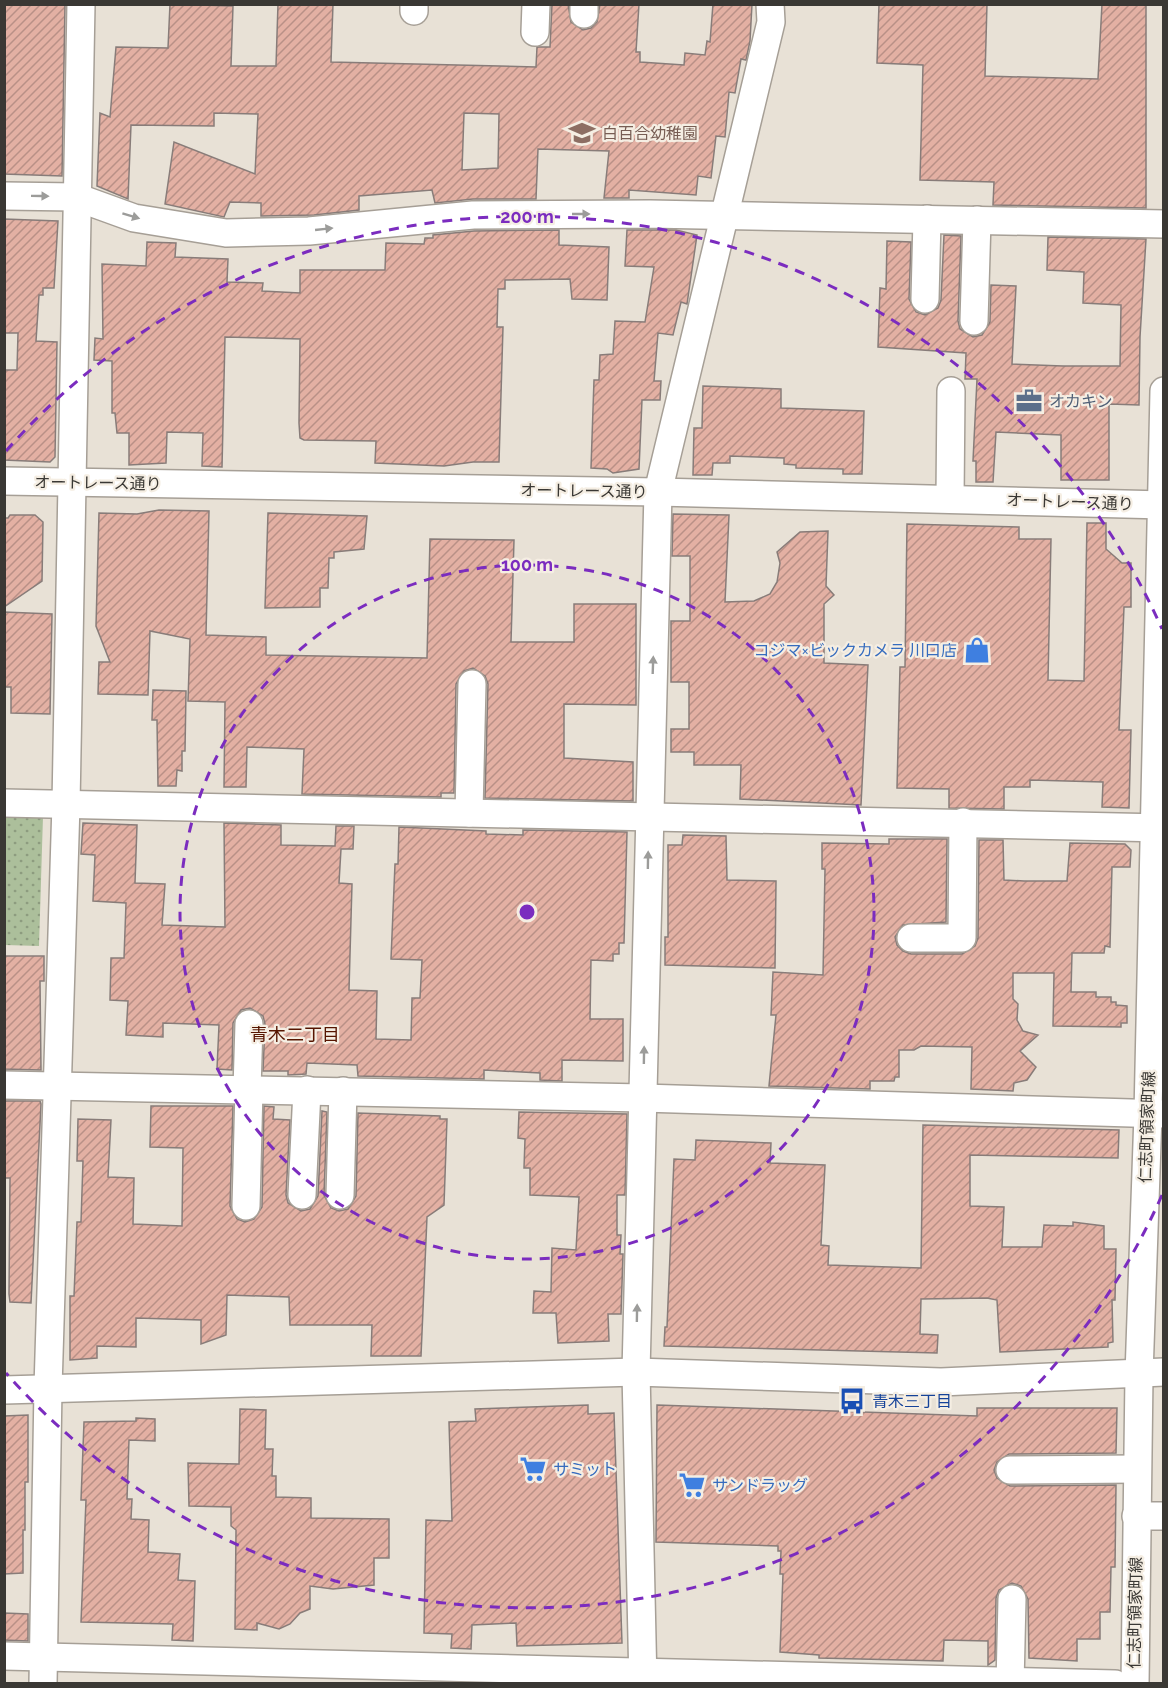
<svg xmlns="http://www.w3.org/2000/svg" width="1168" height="1688" font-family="Raleway,'Noto Sans JP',sans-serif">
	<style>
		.park { fill: url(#park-dots) }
		.building { fill: url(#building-hatch); stroke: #887c79; stroke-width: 1.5; fill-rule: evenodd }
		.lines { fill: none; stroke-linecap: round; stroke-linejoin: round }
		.minor-casing { stroke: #a69f96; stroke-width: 30 }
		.minor { stroke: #fff; stroke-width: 27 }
		.oneway { fill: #9c9c9a }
		.ring { fill: none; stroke: #7b2cbf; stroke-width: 3; stroke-dasharray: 10 8 }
		.labels { text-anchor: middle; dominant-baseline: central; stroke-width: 4.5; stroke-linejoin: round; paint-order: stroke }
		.education-label { font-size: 16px; fill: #785e54; stroke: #f5eee3; text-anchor: start }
		.service-label { font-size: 16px; fill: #4e5e75; stroke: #f5eee3; text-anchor: start }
		.street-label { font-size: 16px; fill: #3a3834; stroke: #f5eee3 }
		.shop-label { font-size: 16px; fill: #366cbe; stroke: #f5eee3; text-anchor: start }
		.transit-label { font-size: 16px; fill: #164399; stroke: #f5eee3; text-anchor: start }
		.neighbourhood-label { font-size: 18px; fill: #561500; stroke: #f5eee3 }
		.centre { fill: #7b2cbf; stroke: #f5eee3; stroke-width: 3 }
		.ring-label { font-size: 18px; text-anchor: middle; font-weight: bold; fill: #7b2cbf; stroke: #f5eee3; stroke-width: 4.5; stroke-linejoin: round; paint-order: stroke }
	</style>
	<defs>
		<pattern id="park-dots" width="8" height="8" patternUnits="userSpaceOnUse" patternTransform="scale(1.5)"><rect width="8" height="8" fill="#acbf9b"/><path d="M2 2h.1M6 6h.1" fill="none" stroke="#8d9c7f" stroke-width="1.8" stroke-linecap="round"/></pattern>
		<pattern id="building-hatch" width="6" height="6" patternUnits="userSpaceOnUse" patternTransform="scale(1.5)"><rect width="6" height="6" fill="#e3b0a3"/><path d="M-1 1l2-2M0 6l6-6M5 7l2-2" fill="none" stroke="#b99086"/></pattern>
	</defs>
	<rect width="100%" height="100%" fill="#e8e1d6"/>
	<path class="park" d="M5 814 43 816 39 946 5 945Z"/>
	<g class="building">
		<path d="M4 4H65L62 176 4 174Z"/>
		<path d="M170 4 233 6 231 66H276L278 4H333L331 62 536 67 537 47H550L552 4H568L571 22 583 30 591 28 597 22 600 4H639L636 52H640V62L684 65 685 53 705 55 707 41 710 42 713 4H752L750 41 746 60 741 59 735 93 729 92 725 137 716 136 711 178 698 176 696 195 629 190V198H604L609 151 538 149 536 199H473L435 203 432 190 359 196V210L314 215 261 216V203L230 202 224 217 165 204 174 142 255 174 258 114 214 113V126L131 125 128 199 97 186 100 113 110 117 116 47 168 48ZM464 113 499 114 498 168 462 170Z"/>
		<path d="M879 4H987L985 76 1098 79 1102 4H1146V208L993 205 994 182 920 180 923 65 877 63Z"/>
		<path d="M4 219 58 221 54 288H43V295H39L36 341 57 342 55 457 50 462 4 460V370H17L18 333H4Z"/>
		<path d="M559 230V245L609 247 607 300 572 299 570 279 505 280V289H498L497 327H503L499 462H473L444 466 375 463 376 441 304 440 300 438 299 423 300 339 225 337 222 467 202 466 203 433 167 432 166 463 129 465V433H117L115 413H112V361L94 360 95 338 103 339 102 264 146 266 147 242 176 243 175 257 228 259 227 282 263 283 262 291 300 293V270H385L386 243 424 244 425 238H433V235L474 231Z"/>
		<path d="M627 230H676L697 235 687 304 681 302 673 335 658 333 654 381H661L660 400H642L639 469 613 473 607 469 591 468 594 380H599L600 355 613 354 615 321 645 322 654 267 625 266Z"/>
		<path d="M944 235 961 236 958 321 960 329 973 337 982 335 990 322 991 285 1016 286 1012 364 1063 366H1120L1121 305 1083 303 1084 272 1047 270 1048 237 1146 239 1140 337 1139 405 1109 404V480H1061V435L996 432 993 482H976V461H973L977 379H965L966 353 878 347 880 288 886 289 887 241 911 242 909 299 916 312 925 315 938 308 941 300Z"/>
		<path d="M703 386 781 389V408L864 411 862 474H843V469L796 468V465L784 464V458L730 456V463H713L712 475H693L694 428H702Z"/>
		<path d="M159 510 209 511 206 635 266 637V655L427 658 430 539 514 540 511 642H574V604H636V705L564 704V758L633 762V801L485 798 488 684 485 676 473 668 464 671 456 684 454 793H441V797L302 794 304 749 247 747 246 787H224L225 702 188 701 190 639 150 631 148 695 98 694 99 662H110L96 626 99 513 137 514Z"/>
		<path d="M268 513 367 516 364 549 334 552V558H329L328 588H320V607L265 608Z"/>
		<path d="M673 514 729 515 725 602 754 601 770 594 777 582 780 563 777 552 800 532 828 531 826 586 834 595 824 604V663L868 665 861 805 740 799 741 765H694V752H671V729H689V682H671V621H690V556H672Z"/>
		<path d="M10 515H35L43 522 42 581 4 607V518H8Z"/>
		<path d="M1087 523H1106V549L1122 563H1131V607H1124L1119 730H1131L1129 808 1102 807 1103 782 1030 780V787H1004V809L949 808V789L897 788 900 667H905L907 524 1019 527V539H1051L1048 680 1084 681Z"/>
		<path d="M4 612 52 614 50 714 11 713V687H4Z"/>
		<path d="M153 690 186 691 185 751H182V771L177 770 176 786H158L157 720H152Z"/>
		<path d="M83 823 137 825 135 883 165 884 162 925 225 927 224 823 281 825V845L335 846 336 826H354L353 849H341L339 883 352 884 349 990 377 991 376 1039 411 1040 412 998H420L422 960 391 959 395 864H398L399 827 486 831V834L523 835V830L627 832 624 943H619V954H613V961L591 960 590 1019H623V1061L562 1060V1081L540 1080V1073L484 1070V1079L358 1076 357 1065 307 1063 306 1074 288 1075V1071H263L265 1024 263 1016 250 1008 241 1010 233 1023 232 1070 217 1069 219 1025 163 1023V1037L126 1035 128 1001 110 1000 111 958H124L126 903 93 901 95 855 81 854Z"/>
		<path d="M683 835 726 836 727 880 776 881 775 968 665 965V937H668V845H682Z"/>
		<path d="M889 839H947L946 922 903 925 895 937 897 945 903 951 911 954H962L975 946 978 938 979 840H1003L1004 880 1024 881H1067L1070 843 1125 844 1131 850 1130 867H1112L1110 947 1105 946 1104 953H1072L1071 992H1096V997H1111V1002H1116V1005L1127 1006V1023H1121V1027L1053 1026 1054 973H1013V999L1018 1004 1017 1020 1023 1031 1038 1035 1020 1051 1036 1067 1027 1080 1014 1083 1013 1091 971 1089 972 1047 921 1046 914 1050H899V1077H895L894 1081H870V1089L769 1086 776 1015H771L773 972 823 975 825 869H822V843L889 844Z"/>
		<path d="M4 956H44V981H40L41 1070 4 1069Z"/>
		<path d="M4 1101H40L41 1104 31 1303 10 1302 9 1294 10 1178H4Z"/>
		<path d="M151 1106H233L230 1206 237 1219 245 1222 254 1219 262 1207 264 1106 274 1107 273 1119 290 1120 286 1195 288 1203 301 1211 310 1209 318 1196 322 1111 327 1112 324 1195 331 1208 339 1211 348 1209 356 1196 358 1113 440 1116V1119H447L444 1205 427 1217 421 1356H371L372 1325H290L289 1297 227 1295 226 1335 201 1344V1320L136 1318V1347L97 1346V1358L70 1360V1296H74L77 1222H81L83 1161H77L78 1119 111 1120 108 1177 134 1178 133 1224 182 1226 183 1148 150 1147Z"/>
		<path d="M519 1112 627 1114 625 1195H617V1235H621L620 1254H623L621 1314H608L609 1341 558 1343 556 1313H533L534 1291 551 1292 552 1248 576 1250 579 1197 530 1195V1168H524L525 1139 518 1138Z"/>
		<path d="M923 1125 1119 1130 1118 1158 970 1155V1206L1004 1207 1002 1247H1042L1044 1225 1073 1226V1222L1104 1226V1249H1116L1115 1300H1112L1113 1342 1108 1343V1347L1000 1352 997 1300 987 1298 921 1299 920 1334 938 1335 937 1353 664 1346 665 1327H667L674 1159 695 1160 696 1140 771 1143 770 1163 825 1165 821 1245 829 1246 828 1265 921 1268Z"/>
		<path d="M588 1405V1414L614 1413 622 1643 517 1646 516 1623 472 1625 471 1649 451 1648 452 1634 424 1633 426 1520 452 1521 449 1422 476 1421 475 1409Z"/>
		<path d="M657 1405 977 1416V1408H1117L1116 1453 1009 1454 997 1462 994 1470 997 1478 1010 1486 1116 1485 1115 1567H1111L1110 1612H1100V1639H1077V1661L1029 1658 1028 1599 1021 1586 1012 1583 999 1590 996 1598 995 1660 988 1665V1641L944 1640 943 1661 819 1658V1655L780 1652 783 1574H780L781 1551H778V1546L656 1542Z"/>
		<path d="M240 1409 266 1410 265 1449H273L272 1476H276V1497L311 1498V1518L389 1519V1558H374V1585L333 1589 310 1586V1609L300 1613 290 1624 279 1629 257 1623V1630L235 1629 236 1530 231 1526V1507L189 1506 188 1463 239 1464Z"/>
		<path d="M28 1415V1482H25V1530H23V1573L4 1574V1416Z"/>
		<path d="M136 1418 155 1419V1441L129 1440 127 1499H132L131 1519 149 1520 148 1552 180 1554 178 1580 195 1581 193 1641 172 1640 173 1624 81 1622 86 1500H81L84 1422 136 1421Z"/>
		<path d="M4 1613 28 1614V1641L4 1640Z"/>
	</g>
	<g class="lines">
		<g class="minor-casing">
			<g id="minor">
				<path d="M414 11V4"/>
				<path d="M584 14V4"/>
				<path d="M535 32 536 4"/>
				<path d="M4 196 76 197 134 218 226 233 309 231 473 215 650 214 1164 224"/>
				<path d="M925 299 927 219"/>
				<path d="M974 321 977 220"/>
				<path d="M4 481 658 492 1164 505"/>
				<path d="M950 498 951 391"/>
				<path d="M4 803 1164 828"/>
				<path d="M469 813 472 684"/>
				<path d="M911 938H962L963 822"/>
				<path d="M4 1085 643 1098 1164 1114"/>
				<path d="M247 1089 249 1024"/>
				<path d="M302 1195 307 1090"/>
				<path d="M340 1195 343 1091"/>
				<path d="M246 1206 249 1089"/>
				<path d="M4 1390 636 1372 941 1382 1164 1372"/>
				<path d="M1010 1470 1137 1469"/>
				<path d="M1136 1516H1164"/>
				<path d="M4 1656 1115 1684"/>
				<path d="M43 1684 48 1388 66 804 81 4"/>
				<path d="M643 1684 636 1372 658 492 771 22 770 4"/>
				<path d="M1010 1684 1012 1599"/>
				<path d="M1135 1684 1139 1375 1148 1114 1164 391"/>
			</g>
		</g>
		<use href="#minor" class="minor"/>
	</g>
	<defs><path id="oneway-solid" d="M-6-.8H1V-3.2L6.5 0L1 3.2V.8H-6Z" transform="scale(1.5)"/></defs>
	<g class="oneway">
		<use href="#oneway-solid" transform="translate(40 196) rotate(1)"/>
		<use href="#oneway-solid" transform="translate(581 214)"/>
		<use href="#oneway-solid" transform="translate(131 216) rotate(17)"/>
		<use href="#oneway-solid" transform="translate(324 229) rotate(-6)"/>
		<use href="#oneway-solid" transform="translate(653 665) rotate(-88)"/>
		<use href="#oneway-solid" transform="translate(648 860) rotate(-89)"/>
		<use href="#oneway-solid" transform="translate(644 1055) rotate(-89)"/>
		<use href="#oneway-solid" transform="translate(637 1313) rotate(-89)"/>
	</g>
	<g class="ring">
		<circle cx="527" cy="912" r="347"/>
		<path d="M1162 1195A695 695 0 0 1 6 1373M6 451A695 695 0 0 1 1162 629"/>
	</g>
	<defs>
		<g id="school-bare" transform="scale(2.07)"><path d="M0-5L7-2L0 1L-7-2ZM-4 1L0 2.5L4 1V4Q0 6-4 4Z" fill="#8d6e63" stroke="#f5eee3" stroke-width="2.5" paint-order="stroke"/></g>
		<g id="office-bare" transform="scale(2.07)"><path d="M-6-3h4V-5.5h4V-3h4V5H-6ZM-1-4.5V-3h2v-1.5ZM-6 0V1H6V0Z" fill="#5c6f8a" stroke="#f5eee3" stroke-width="2.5" paint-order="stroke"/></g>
		<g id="shop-bare" transform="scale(2.07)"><path d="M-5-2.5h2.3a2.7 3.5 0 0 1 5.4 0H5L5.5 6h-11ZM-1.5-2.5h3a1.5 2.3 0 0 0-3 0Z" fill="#3f7fe0" stroke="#f5eee3" stroke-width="2.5" paint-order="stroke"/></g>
		<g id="bus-bare" transform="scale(2.07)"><path d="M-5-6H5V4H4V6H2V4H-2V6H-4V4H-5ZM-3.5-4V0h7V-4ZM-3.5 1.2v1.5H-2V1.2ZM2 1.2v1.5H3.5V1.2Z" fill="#1a4fb4" stroke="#f5eee3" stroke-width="2.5" paint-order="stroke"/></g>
		<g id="supermarket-bare" transform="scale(2.07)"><path d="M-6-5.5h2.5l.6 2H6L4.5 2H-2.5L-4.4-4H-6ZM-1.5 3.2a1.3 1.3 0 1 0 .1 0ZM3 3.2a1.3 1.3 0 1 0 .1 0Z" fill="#3f7fe0" stroke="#f5eee3" stroke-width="2.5" paint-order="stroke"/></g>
	</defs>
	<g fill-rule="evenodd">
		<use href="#school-bare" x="582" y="133"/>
		<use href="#office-bare" x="1029" y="401"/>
		<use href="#shop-bare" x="977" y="650"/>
		<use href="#bus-bare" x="852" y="1401"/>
		<use href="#supermarket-bare" x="533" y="1469"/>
		<use href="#supermarket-bare" x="692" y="1485"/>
	</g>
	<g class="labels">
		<g class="education-label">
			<text x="602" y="133">白百合幼稚園</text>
		</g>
		<g class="service-label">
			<text x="1049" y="401">オカキン</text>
		</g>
		<g class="street-label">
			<text transform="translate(98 483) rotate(1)">オートレース通り</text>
			<text transform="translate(584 491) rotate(1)">オートレース通り</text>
			<text transform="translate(1070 502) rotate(2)">オートレース通り</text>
			<text transform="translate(1147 1127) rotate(-88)">仁志町領家町線</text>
			<text transform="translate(1135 1613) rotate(-89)">仁志町領家町線</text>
		</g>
		<g class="shop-label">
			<text x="957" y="650" text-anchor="end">コジマ×ビックカメラ 川口店</text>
			<text x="553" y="1469">サミット</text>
			<text x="712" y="1485">サンドラッグ</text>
		</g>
		<g class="transit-label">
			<text x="872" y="1401">青木三丁目</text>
		</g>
		<g class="neighbourhood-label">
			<text x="295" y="1034">青木二丁目</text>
		</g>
	</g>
	<circle cx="527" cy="912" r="9" class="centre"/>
	<g class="ring-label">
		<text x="527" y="223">200 m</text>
		<text x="527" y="571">100 m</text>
	</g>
	<rect width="1168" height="1688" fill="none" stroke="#3a3834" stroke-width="12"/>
</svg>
